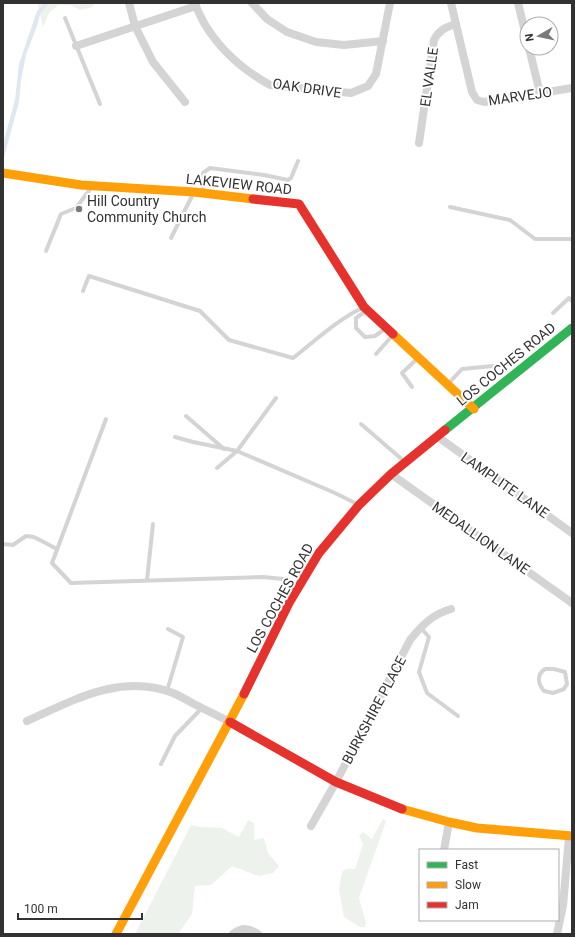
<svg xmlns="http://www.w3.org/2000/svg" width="575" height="937" font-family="Roboto,sans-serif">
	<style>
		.green { fill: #eef2ec }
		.water { fill: #dfe8f0 }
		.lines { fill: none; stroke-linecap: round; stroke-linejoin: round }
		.lane { stroke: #d4d4d4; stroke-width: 4 }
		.street { stroke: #d4d4d4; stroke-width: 8 }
		.fast { stroke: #30b455; stroke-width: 9 }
		.slow { stroke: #ff9f0a; stroke-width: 9 }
		.jam { stroke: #e5322d; stroke-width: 9 }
		.poi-dot { fill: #7a7a7a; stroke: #fff; stroke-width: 1.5 }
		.labels { text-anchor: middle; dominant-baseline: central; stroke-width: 4; stroke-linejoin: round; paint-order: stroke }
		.street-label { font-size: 14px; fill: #323232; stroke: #fff }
		.poi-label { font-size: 14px; fill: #323232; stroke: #fff; text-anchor: start }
	</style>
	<rect width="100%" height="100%" fill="#fff"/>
	<g class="green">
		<path d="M38 3H94L93 7 80 10 70 5H58L49 13 43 27 38 6Z"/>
		<path d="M383 819 386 821 359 898 366 923 365 927H360L344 917 339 890 342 872 346 869H355L363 844 359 836 363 832 372 839Z"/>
		<path d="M248 820 254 823V840L264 838 268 853 279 866 273 873 259 876 232 866 211 885 195 886 192 914 178 934H135L191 825 201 827 222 828 239 837Z"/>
	</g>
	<path class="water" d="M45 3H49L40 14 38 23 26 55 21 80 19 102 3 161V144L15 100 19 64 37 11Z"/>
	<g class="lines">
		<g class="lane">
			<path d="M65 18 100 104"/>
			<path d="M203 191V173L210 168 264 175 288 180 291 178 298 161"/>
			<path d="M450 207 510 220 535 239H572"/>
			<path d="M171 238 193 194"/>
			<path d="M46 251 61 214 76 208 91 188"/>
			<path d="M83 291 89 276 200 311 229 340 293 358C315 341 337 320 362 308"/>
			<path d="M366 311 356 318V328L365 337 375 336 385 329"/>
			<path d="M553 313 569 298 572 301"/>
			<path d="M376 354 392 336"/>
			<path d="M448 384 462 369 493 366"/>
			<path d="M412 387 402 373 417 359"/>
			<path d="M186 416 224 449"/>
			<path d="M106 419 52 563 71 583 263 577 283 579 299 585"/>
			<path d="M361 424 405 462"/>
			<path d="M175 437 193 442 237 451 335 493 357 504"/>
			<path d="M217 468 237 451 276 398"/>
			<path d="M3 544 13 545 26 536 34 537 57 549"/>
			<path d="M147 580 153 524"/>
			<path d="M420 627 429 637 419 672 427 693 458 716"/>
			<path d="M545 669H554L565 672 567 684 564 689 553 693 544 691C538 684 536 675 545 669Z"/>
			<path d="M167 691 183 637 168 629"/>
			<path d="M161 764 175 736 202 708"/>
		</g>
		<g class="street">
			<path d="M129 3 135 26 153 62 185 102"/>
			<path d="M195 3C197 10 201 17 204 23 220 50 243 70 270 85L351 93 368 86 376 74 390 3"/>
			<path d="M252 3 267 19 287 32 316 42 344 45 383 41"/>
			<path d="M451 3 472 92 477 100 484 102 572 88"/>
			<path d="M518 3 527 40"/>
			<path d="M76 46 196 6"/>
			<path d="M529 48 540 93"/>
			<path d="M419 143 434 40C439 30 446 27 456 24"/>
			<path d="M438 437 572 533"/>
			<path d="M391 474 572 603"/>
			<path d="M27 721C74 700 120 673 173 693 180 696 187 700 194 704 206 710 218 716 230 722"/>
			<path d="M311 826 336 782 410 640C422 625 433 614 451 609"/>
			<path d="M444 850 449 822"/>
			<path d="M233 934C242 927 249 928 258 934"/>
			<path d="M557 934 563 906 569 836"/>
		</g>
		<path class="fast" d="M445 430 572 328"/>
		<g class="slow">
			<path d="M3 173 81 185 194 192 253 199"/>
			<path d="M393 334 474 409"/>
			<path d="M402 809 449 822 477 828 572 836"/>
			<path d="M116 934 244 694"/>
		</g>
		<g class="jam">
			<path d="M253 199 299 204 364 307 393 334"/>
			<path d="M244 694 289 603 319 553 359 505 391 474 445 430"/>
			<path d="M230 722 336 782 402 809"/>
		</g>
	</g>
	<circle class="poi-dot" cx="79" cy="209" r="4"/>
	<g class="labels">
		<g class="street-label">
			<text transform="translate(429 77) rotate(-82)">EL VALLE</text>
			<text transform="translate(307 88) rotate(8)">OAK DRIVE</text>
			<text transform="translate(520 96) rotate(-8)">MARVEJO</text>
			<text transform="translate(239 184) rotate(6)">LAKEVIEW ROAD</text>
			<text transform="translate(506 364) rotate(-39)">LOS COCHES ROAD</text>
			<text transform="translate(505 485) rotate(35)">LAMPLITE LANE</text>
			<text transform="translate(481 538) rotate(35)">MEDALLION LANE</text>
			<text transform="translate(280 598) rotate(-61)">LOS COCHES ROAD</text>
			<text transform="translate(374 710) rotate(-62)">BURKSHIRE PLACE</text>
		</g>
		<g class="poi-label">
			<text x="87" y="201">Hill Country<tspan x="87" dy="16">Community Church</tspan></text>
		</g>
	</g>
	<rect width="575" height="937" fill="none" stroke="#323232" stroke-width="8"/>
	<rect x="419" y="849" width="140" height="72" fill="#ffffff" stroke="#adadad"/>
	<rect x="427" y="862" width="20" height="6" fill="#30b455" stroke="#adadad"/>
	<text x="455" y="869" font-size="12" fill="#323232">Fast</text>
	<rect x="427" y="882" width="20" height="6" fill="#ff9f0a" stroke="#adadad"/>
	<text x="455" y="889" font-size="12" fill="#323232">Slow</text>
	<rect x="427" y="902" width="20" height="6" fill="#e5322d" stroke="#adadad"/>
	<text x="455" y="909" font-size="12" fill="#323232">Jam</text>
	<g transform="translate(539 36) rotate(261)"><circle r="19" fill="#ffffff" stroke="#adadad"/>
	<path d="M0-3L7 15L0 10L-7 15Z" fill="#7a7a7a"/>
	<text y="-6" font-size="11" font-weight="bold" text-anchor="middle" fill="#323232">N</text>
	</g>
	<path d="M18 913v6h124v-6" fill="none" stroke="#323232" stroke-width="2"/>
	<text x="24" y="913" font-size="12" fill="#323232" stroke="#ffffff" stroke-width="3" paint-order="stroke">100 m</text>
</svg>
